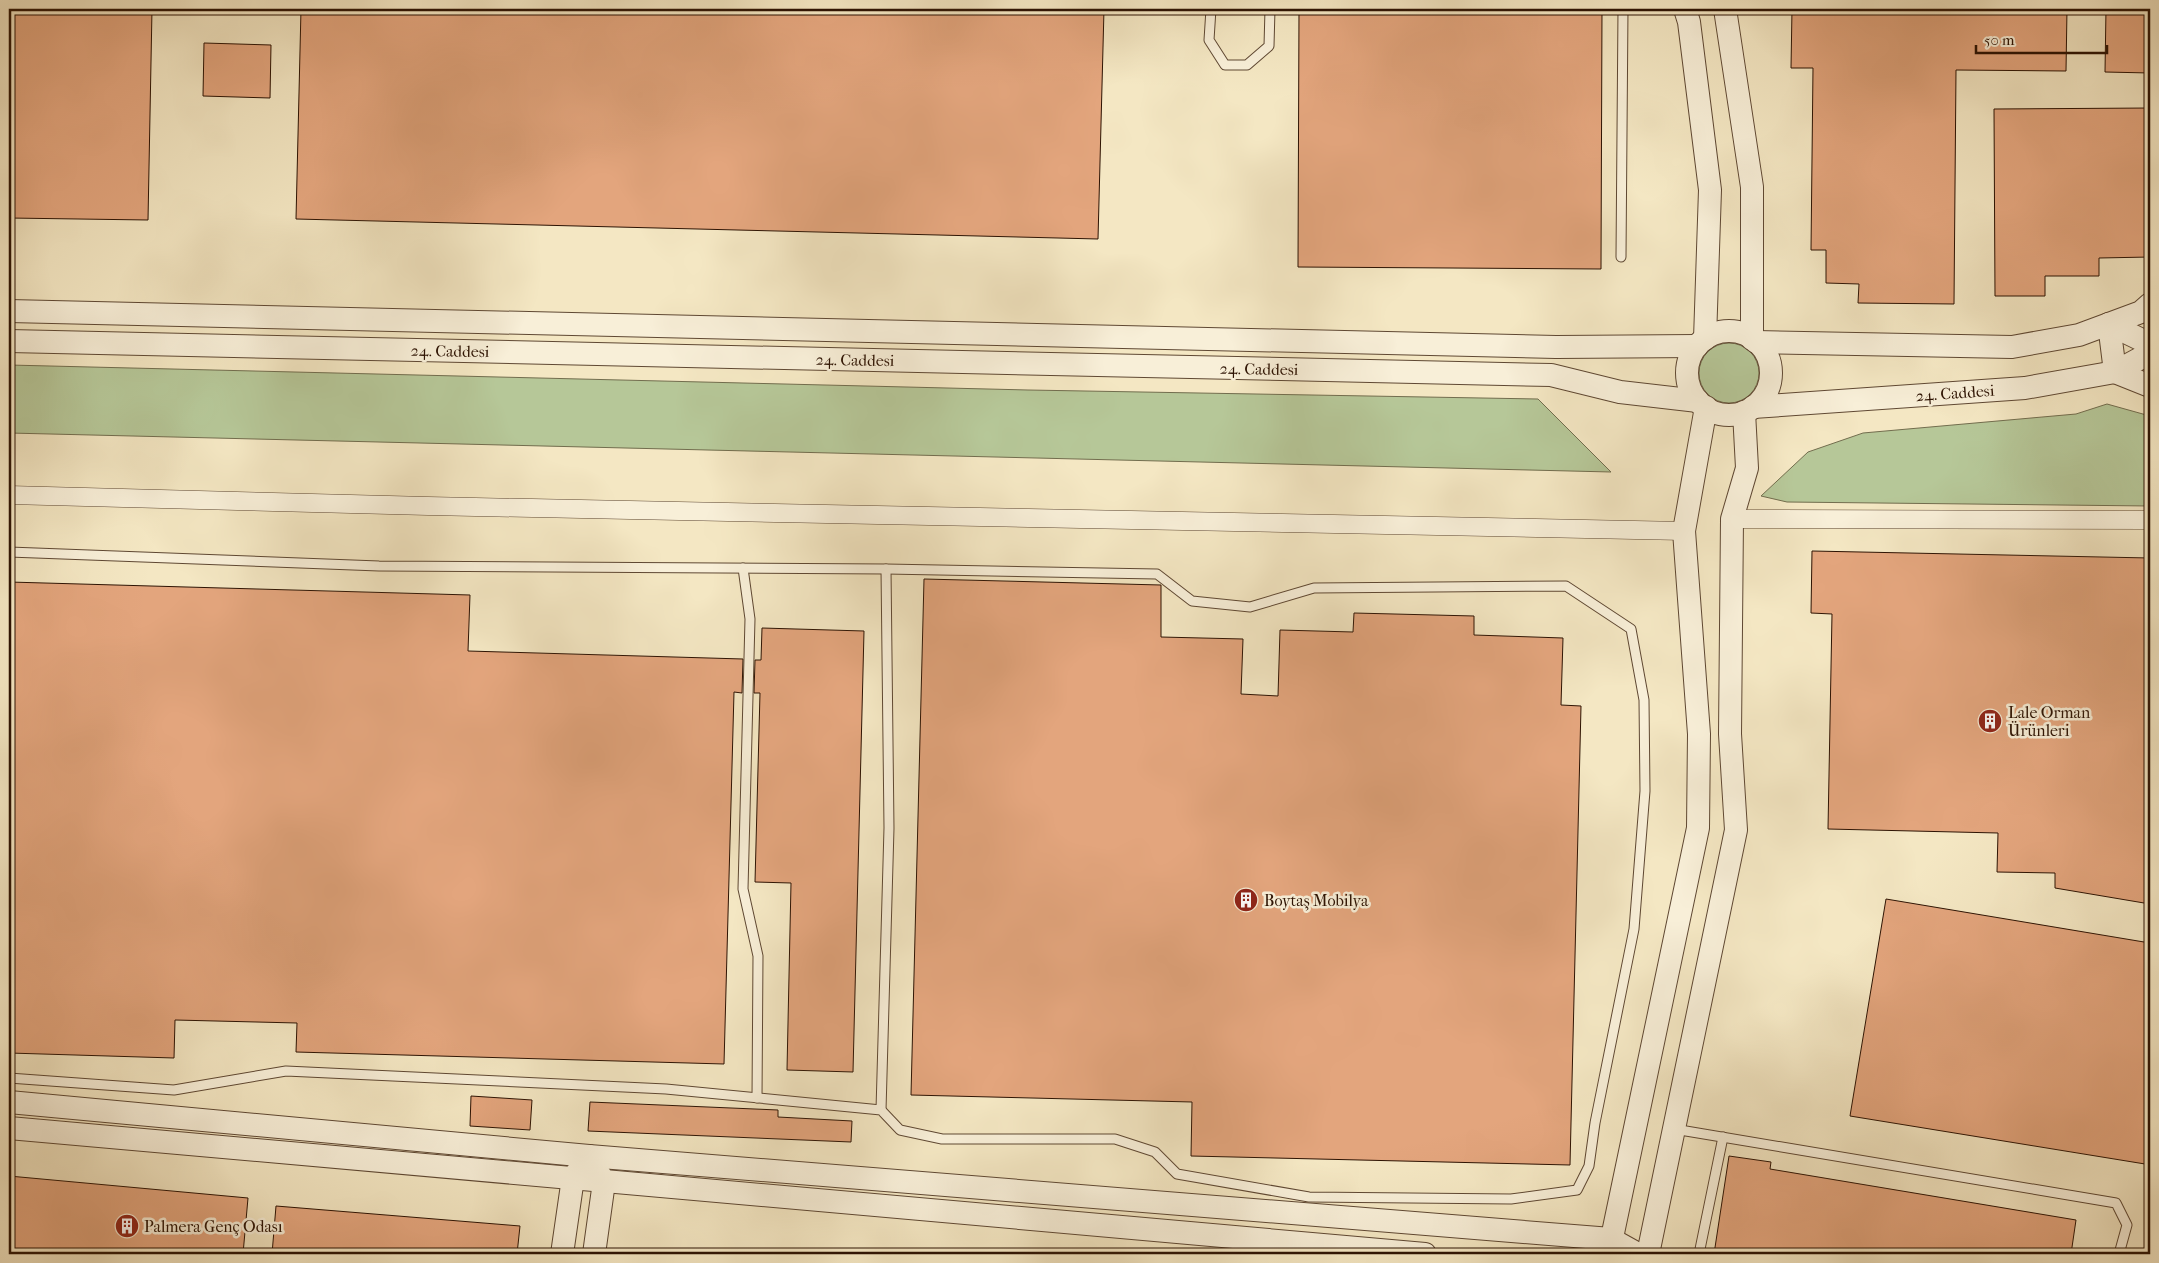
<svg xmlns="http://www.w3.org/2000/svg" width="2159" height="1263" font-family="'IM FELL French Canon',serif">
	<style>
		.green { fill: #b6c798; stroke: #726d4e }
		.building { fill: #e3a57d; stroke: #2d1303 }
		.lines { fill: none; stroke-linecap: round; stroke-linejoin: round }
		.service-casing { stroke: #5f4833; stroke-width: 11 }
		.minor-casing { stroke: #5f4833; stroke-width: 19 }
		.tertiary-casing { stroke: #5f4833; stroke-width: 24 }
		.service { stroke: #f8efd8; stroke-width: 9 }
		.minor { stroke: #f8efd8; stroke-width: 18 }
		.tertiary { stroke: #f8efd8; stroke-width: 22 }
		.labels { text-anchor: middle; dominant-baseline: central; stroke-width: 5; stroke-linejoin: round; paint-order: stroke }
		.street-label { font-size: 16px; fill: #2d1303; stroke: #f8efd8 }
		.poi-label { font-size: 16px; fill: #2d1303; stroke: #f8efd8; text-anchor: start }
	</style>
	<rect width="100%" height="100%" fill="#f4e7c3"/>
	<filter id="stains"><feTurbulence type="fractalNoise" baseFrequency=".004" numOctaves="4"/><feColorMatrix values="0 0 0 0 .2 0 0 0 0 .09 0 0 0 0 .02 0 0 0 .5 -.17"/></filter>
	<radialGradient id="worn" r=".72"><stop offset=".6" stop-color="#630" stop-opacity="0"/><stop offset="1" stop-color="#630" stop-opacity=".3"/></radialGradient>
	<g class="green">
		<circle cx="1729" cy="373" r="30"/>
		<path d="M9 365 1028 390 1538 399 1611 472 9 433Z"/>
		<path d="M2107 404 2150 416V506L1787 502 1761 496 1808 452 1863 433 2076 414Z"/>
	</g>
	<g class="building">
		<path d="M9 9H152L148 220 9 218Z"/>
		<path d="M301 9H1104L1098 239 296 219Z"/>
		<path d="M1299 9H1602L1601 269 1298 267Z"/>
		<path d="M1792 9H2067L2066 71 1956 70 1954 304 1858 303 1859 284 1826 283V250H1811L1813 68H1791Z"/>
		<path d="M2106 9H2150V73L2105 72Z"/>
		<path d="M204 43 271 45 270 98 203 96Z"/>
		<path d="M2150 108V257L2099 258V276H2045V296H1995L1994 109Z"/>
		<path d="M1812 551 2150 558V904L2055 888V873L1997 872 1998 833 1828 829 1832 614 1811 613Z"/>
		<path d="M924 579 1161 585V637L1243 639 1241 694 1278 696 1280 630 1353 632 1354 613 1474 616V635L1563 638 1561 705 1581 706 1570 1165 1191 1156 1192 1102 911 1095Z"/>
		<path d="M9 582 470 595 468 651 743 659 742 693 734 692 724 1064 296 1052 297 1023 175 1020 174 1058 9 1053Z"/>
		<path d="M762 628 864 631 853 1072 787 1070 791 883 755 882 760 693H754L755 660H761Z"/>
		<path d="M1886 899 2150 943V1130L2145 1164 1850 1116Z"/>
		<path d="M471 1096 532 1100 530 1130 470 1126Z"/>
		<path d="M590 1102 778 1110V1117L852 1121 851 1142 588 1131Z"/>
		<path d="M1729 1156 1771 1162 1770 1169 2076 1220 2071 1254H1714Z"/>
		<path d="M9 1176 248 1198 243 1254H9Z"/>
		<path d="M276 1206 520 1226 517 1254H272Z"/>
	</g>
	<g class="lines">
		<g class="service-casing">
			<g id="service">
				<path d="M1211 9 1209 40 1225 65H1247L1269 46 1270 9"/>
				<path d="M1621 257 1623 9"/>
				<path d="M9 552 379 566 886 569 1157 574 1192 601 1250 607 1314 588 1566 586 1631 629 1644 700 1645 791 1634 929 1595 1123 1589 1166 1577 1190 1511 1199 1309 1197 1177 1174 1155 1152 1115 1139H942L900 1130 881 1110 666 1089 286 1071 174 1090 9 1078"/>
				<path d="M743 568 750 619 743 889 758 956 757 1098"/>
				<path d="M881 1110 889 828 886 569"/>
				<path d="M1674 1129 2116 1203 2127 1225 2119 1254"/>
				<path d="M1699 1254 1723 1137"/>
			</g>
		</g>
		<g class="minor-casing">
			<g id="minor">
				<path d="M9 495 428 506 1684 531"/>
				<path d="M1732 519 2150 520"/>
			</g>
		</g>
		<g class="tertiary-casing">
			<g id="tertiary">
				<path d="M1685 9 1689 22 1710 190 1705 339"/>
				<path d="M1725 9 1752 187V339"/>
				<path d="M9 311 1556 347 1697 346"/>
				<path d="M2109 324 2115 372 2150 386"/>
				<path d="M2109 324 2150 344"/>
				<circle cx="1729" cy="373" r="42"/>
				<path d="M9 341 1551 375 1620 392 1698 401"/>
				<path d="M1756 342 2012 347 2079 335 2141 312 2150 304"/>
				<path d="M1753 407 2025 388 2115 372 2150 353"/>
				<path d="M9 1102 589 1156 1611 1239 1638 1254"/>
				<path d="M9 1128 1425 1254"/>
				<path d="M1609 1252 1698 828 1699 734 1684 531 1706 407"/>
				<path d="M562 1254 573 1178 589 1156 604 1182 594 1254"/>
				<path d="M1648 1254 1736 830 1730 734 1732 519 1747 468 1744 412"/>
			</g>
		</g>
		<use href="#service" class="service"/>
		<use href="#minor" class="minor"/>
		<use href="#tertiary" class="tertiary"/>
	</g>
	<defs>
		<g id="building-disc" transform="scale(1.25)"><circle r="9.5" fill="#8f2418" stroke="#f8efd8"/><path d="M-4-6H4V6H1V3H-1V6H-4ZM-2.5-4.3h1.7v1.8h-1.7ZM.8-4.3h1.7v1.8H.8ZM-2.5-1h1.7V.8h-1.7ZM.8-1h1.7V.8H.8Z" fill="#fff"/></g>
	</defs>
	<g fill-rule="evenodd">
		<use href="#building-disc" x="1990" y="721"/>
		<use href="#building-disc" x="1246" y="900"/>
		<use href="#building-disc" x="127" y="1226"/>
	</g>
	<g class="labels">
		<g class="street-label">
			<text transform="translate(450 351) rotate(1)">24. Caddesi</text>
			<text transform="translate(855 360) rotate(1)">24. Caddesi</text>
			<text transform="translate(1259 369) rotate(1)">24. Caddesi</text>
			<text transform="translate(1955 393) rotate(-4)">24. Caddesi</text>
		</g>
		<g class="poi-label">
			<text x="2008" y="712">Lale Orman<tspan x="2008" dy="18">Ürünleri</tspan></text>
			<text x="1264" y="900">Boytaş Mobilya</text>
			<text x="144" y="1226">Palmera Genç Odası</text>
		</g>
	</g>
	<rect width="2159" height="1263" fill="none" stroke="#f4e7c3" stroke-width="30"/>
	<rect x="10" y="10" width="2139" height="1243" fill="none" stroke="#2d1303" stroke-width="2.5"/>
	<rect x="15" y="15" width="2129" height="1233" fill="none" stroke="#2d1303"/>
	<path d="M1976 45v8h131v-8" fill="none" stroke="#2d1303" stroke-width="2.5"/>
	<text x="1984" y="45" font-size="15" fill="#2d1303" stroke="#f8efd8" stroke-width="4" paint-order="stroke">50 m</text>
	<rect width="100%" height="100%" filter="url(#stains)"/>
	<rect width="100%" height="100%" fill="url(#worn)"/>
</svg>
